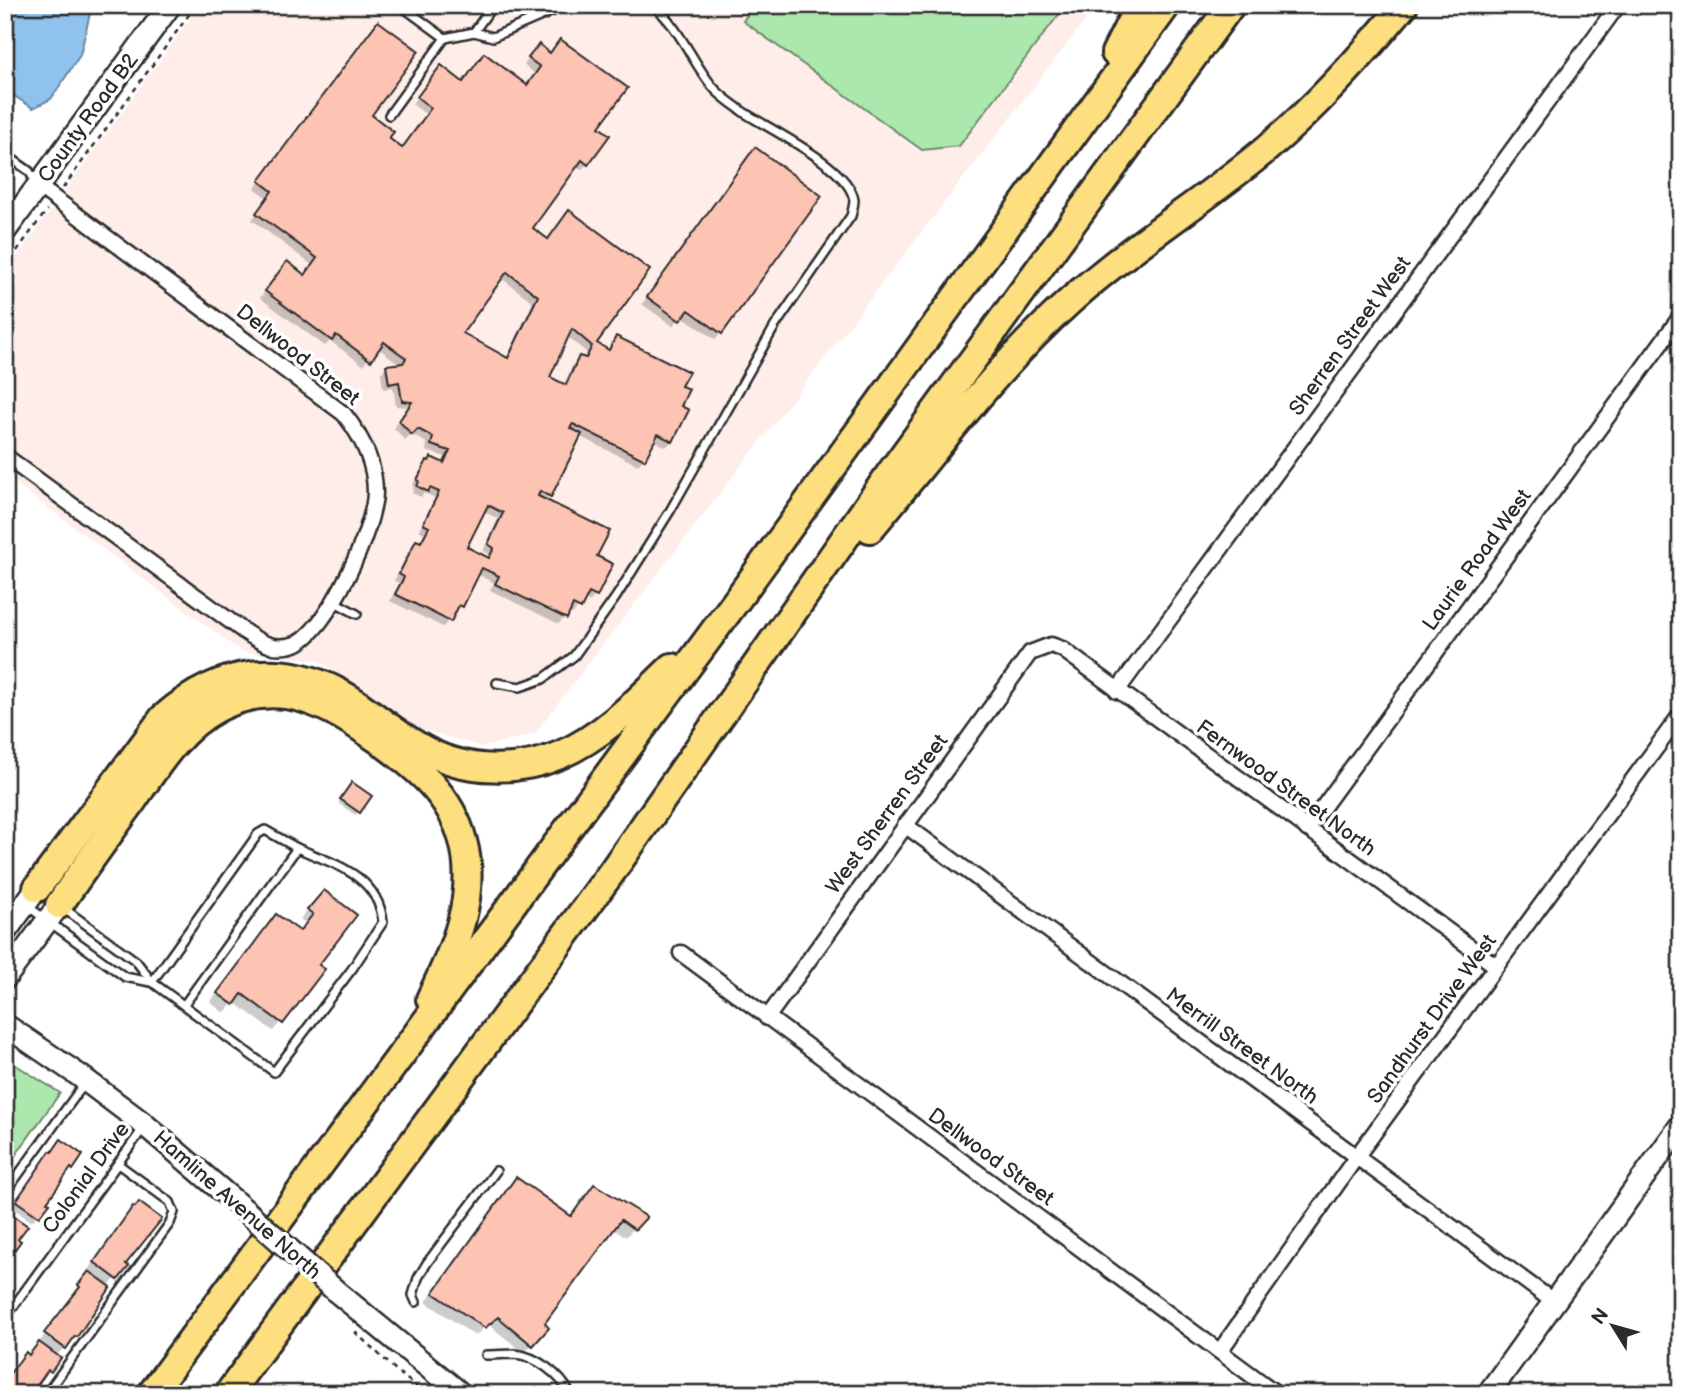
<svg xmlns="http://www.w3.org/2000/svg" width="1686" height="1399" font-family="'Balsamiq Sans',sans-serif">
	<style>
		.built { fill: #feede8 }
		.green { fill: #ace7ad; stroke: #6c896c; stroke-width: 2 }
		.water { fill: #8fc2ec; stroke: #67869f; stroke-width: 2 }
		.shadow { fill: #0003; fill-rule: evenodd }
		.building { fill: #fdc3b3; stroke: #2b2b2b; stroke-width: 2; fill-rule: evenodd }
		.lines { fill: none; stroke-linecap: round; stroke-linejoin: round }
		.lane-casing { stroke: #2b2b2b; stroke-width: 12 }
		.street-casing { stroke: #2b2b2b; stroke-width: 19 }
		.secondary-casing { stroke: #2b2b2b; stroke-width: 26 }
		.highway-casing { stroke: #2b2b2b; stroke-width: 32 }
		.path { stroke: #2b2b2b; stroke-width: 2.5; stroke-dasharray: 5 5; stroke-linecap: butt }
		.lane { stroke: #fff; stroke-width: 7 }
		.street { stroke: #fff; stroke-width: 14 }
		.secondary { stroke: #fff; stroke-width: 21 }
		.highway { stroke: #fedf80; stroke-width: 26 }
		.secondary-bridge-casing { stroke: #2b2b2b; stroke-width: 26; stroke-linecap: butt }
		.secondary-bridge { stroke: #fff; stroke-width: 21 }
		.labels { text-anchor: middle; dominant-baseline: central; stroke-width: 7; stroke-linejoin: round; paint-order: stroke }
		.street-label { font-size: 21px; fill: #2b2b2b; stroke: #fff }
	</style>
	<rect width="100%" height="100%" fill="#fff"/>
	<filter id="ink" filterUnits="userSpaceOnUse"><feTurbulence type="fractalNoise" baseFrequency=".0143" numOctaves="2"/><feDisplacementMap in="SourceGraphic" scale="14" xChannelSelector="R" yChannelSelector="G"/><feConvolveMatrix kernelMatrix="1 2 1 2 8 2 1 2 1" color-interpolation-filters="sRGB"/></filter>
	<g filter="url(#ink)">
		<path class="built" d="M200 5H1097L534 734 482 747 418 728 318 660 242 652 5 476V273Z"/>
		<g class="green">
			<path d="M754 5H1066L959 146 922 150 743 21Z"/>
			<path d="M5 1058 60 1093 5 1170Z"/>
		</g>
		<path class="water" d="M5 5H92L80 55 51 99 33 108 5 90Z"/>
		<g class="shadow">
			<path d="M372 29 369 116 386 138 401 149 427 115 412 104 435 73 462 83 526 86 535 74 524 65 533 52 597 127 587 164 581 170 576 166 530 228 594 344 607 351 617 338 679 387 678 407 672 441 666 447 653 440 644 459 638 465 579 436 550 496 544 501 595 557V596L589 602 584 599 573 614 568 612 559 624 490 590 494 583 477 574 461 606 443 627 390 601 399 583 394 581 410 548 416 542 419 543 424 533 419 530 435 498 424 493 421 497 412 493 414 487 412 486 421 469 427 463 441 464 445 457 426 451 427 443 411 434 405 440 394 428 408 407 396 406 393 387 383 389 381 373 387 366 401 365 378 348 363 365 330 341 325 346 260 298 281 270 304 276 312 265 252 220 267 198 255 188ZM501 278 533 302 506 359 460 333ZM567 336 587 353 584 359 579 358 573 364 563 386 548 377ZM483 511 498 519 483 551 489 554 487 559 465 548Z"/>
			<path d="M749 156 721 333 715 339 682 316 673 326 642 304Z"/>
			<path d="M349 788 359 812 355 815 338 803Z"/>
			<path d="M316 901 317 965 323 970 273 1031 234 1002 224 1013 210 1002 268 925 299 932 306 924 300 919Z"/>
			<path d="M61 1141 72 1168 65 1174 32 1222 11 1207 44 1159Z"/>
			<path d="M516 1179 570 1217 594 1186 634 1228 626 1237 613 1229 542 1323 532 1345 524 1353 488 1324 475 1336 426 1302 508 1187Z"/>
			<path d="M133 1208 124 1264 126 1266 110 1285 76 1336 56 1356 59 1358 43 1377 29 1356 76 1293 74 1292 91 1271 89 1269Z"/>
		</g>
		<g class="building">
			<path d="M378 21 419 51 372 115 394 132 389 138 402 148 431 108 417 97 441 65 463 82 484 53 527 85 540 67 528 58 539 44 550 53 560 39 628 88 599 127 610 135 588 165 582 160 533 228 548 239 569 210 650 270 597 343 609 350 616 336 689 372 681 386 689 389 681 406 689 410 673 442 658 434 645 460 573 424 570 428 582 434 551 497 540 491 538 496 610 531 597 556 613 564 597 597 589 593 581 609 573 605 567 619 495 584 499 576 482 568 463 607 459 605 451 622 395 594 404 577 399 574 416 540 421 542 429 527 423 524 439 492 430 488 428 492 417 486 419 481 417 480 427 460 429 461 431 457 444 463 450 451 431 445 433 437 418 429 412 435 399 421 412 402 402 401 399 382 389 384 386 365 403 363 406 358 384 342 371 361 336 335 332 341 265 291 287 261 305 275 317 258 256 213 272 191 259 181ZM507 272 538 296 508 358 463 333ZM572 329 592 346 586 358 579 356 566 385 550 377ZM488 505 503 513 488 544 494 548 489 558 467 547Z"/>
			<path d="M755 147 822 196 722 334 689 310 680 321 647 297Z"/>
			<path d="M352 782 372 796 360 813 340 799Z"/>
			<path d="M324 890 357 915 319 965 325 969 283 1024 242 994 234 1005 217 993 276 914 300 931 313 914 307 910Z"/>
			<path d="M61 1139 83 1155 73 1170 71 1168 47 1202 50 1203 39 1217 16 1201 50 1151 52 1152Z"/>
			<path d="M516 1177 571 1216 594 1184 647 1217 635 1230 621 1220 545 1323 549 1328 533 1346 498 1317 485 1328 433 1293Z"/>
			<path d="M139 1202 162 1219 126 1264 129 1266 118 1280 94 1262 133 1206 135 1207Z"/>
			<path d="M6 1211 28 1226 18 1239 21 1241 5 1263Z"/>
			<path d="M89 1271 111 1287 77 1337 75 1336 66 1349 44 1333 80 1287 78 1285Z"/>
			<path d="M39 1342 61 1358 51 1372 48 1370 31 1394H5V1380L26 1352 29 1355Z"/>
		</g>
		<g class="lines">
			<g class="lane-casing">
				<g id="lane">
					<path d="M400 5 445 38 474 32 493 5"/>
					<path d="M474 32 493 37 567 5"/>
					<path d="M389 115 445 38"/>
					<path d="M5 154 29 171 37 184"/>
					<path d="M5 474 14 463"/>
					<path d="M333 601 357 614"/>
					<path d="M497 683 520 687 543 679 574 656 616 597 670 511 775 326 851 216C852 212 854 205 854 200 849 166 768 129 742 111 733 104 720 96 713 87 693 64 678 23 652 5"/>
					<path d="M26 905 125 977 151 982"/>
					<path d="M62 907 136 961 152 982 274 1072 352 969 383 922C378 875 334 864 297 848"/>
					<path d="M152 982 258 834 265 830 297 848 184 1005"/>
					<path d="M5 1193 84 1084"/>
					<path d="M416 1302 413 1295 418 1278 427 1263 496 1171"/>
					<path d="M5 1318 145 1126"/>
					<path d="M486 1355C495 1355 506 1354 515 1354 536 1356 561 1375 570 1394"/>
					<path d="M46 1394 170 1223 174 1212 170 1202 118 1164"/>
				</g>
			</g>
			<g class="street-casing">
				<g id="street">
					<path d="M5 456 245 632C261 643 275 651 295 644 328 631 375 527 375 492 375 462 362 437 344 414L38 186"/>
					<path d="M1117 691 1618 5"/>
					<path d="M905 825 1554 1302"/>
					<path d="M1307 829 1681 316"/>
					<path d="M681 953 1277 1394"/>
					<path d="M767 1018 1030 653 1051 645 1062 649 1496 966"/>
					<path d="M1220 1351 1357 1156 1681 714"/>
				</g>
			</g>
			<g class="secondary-casing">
				<g id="secondary">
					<path d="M5 231 170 5"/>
					<path d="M5 932 37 888"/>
					<path d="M5 978 59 905"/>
					<path d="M5 1025 80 1076 145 1125 248 1213"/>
					<path d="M337 1292 461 1394"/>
					<path d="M1488 1394 1681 1125"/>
				</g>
			</g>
			<g class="highway-casing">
				<g id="highway">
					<path d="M1115 53 1139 5"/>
					<path d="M870 529C935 452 995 368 1070 301 1131 246 1201 203 1264 151 1316 107 1360 58 1404 5"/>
					<path d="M37 888 163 718C220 668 287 658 352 700 377 717 400 737 427 751 467 772 518 773 560 755 604 736 638 700 672 667"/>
					<path d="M59 905C82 871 106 838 130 805 155 769 178 729 218 708 281 676 329 705 380 741 417 768 451 795 463 841 478 896 454 950 430 999"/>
					<path d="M151 1394 739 597 1167 5"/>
					<path d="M228 1394 611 873 891 472 1231 5"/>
				</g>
			</g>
			<g class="path">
				<path d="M63 188 196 5"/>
				<path d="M5 267 47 210"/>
				<path d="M355 1332 399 1373 426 1394"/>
			</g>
			<use href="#lane" class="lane"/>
			<use href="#street" class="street"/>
			<use href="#secondary" class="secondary"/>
			<use href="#highway" class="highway"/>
			<g class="secondary-bridge-casing">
				<path id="secondary-bridge" d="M248 1213 337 1292"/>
			</g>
			<use href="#secondary-bridge" class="secondary-bridge"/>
		</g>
	</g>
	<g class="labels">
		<g class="street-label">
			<text transform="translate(88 118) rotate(-54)">County Road B2</text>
			<text transform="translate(1350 336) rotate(-54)">Sherren Street West</text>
			<text transform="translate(298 355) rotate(38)">Dellwood Street</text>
			<text transform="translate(1477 560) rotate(-54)">Laurie Road West</text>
			<text transform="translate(1286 788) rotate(36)">Fernwood Street North</text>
			<text transform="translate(887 814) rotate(-54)">West Sherren Street</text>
			<text transform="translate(1432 1019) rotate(-54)">Sandhurst Drive West</text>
			<text transform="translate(1242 1046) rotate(36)">Merrill Street North</text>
			<text transform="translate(991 1157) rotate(36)">Dellwood Street</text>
			<text transform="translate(86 1178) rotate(-54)">Colonial Drive</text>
			<text transform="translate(237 1205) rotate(41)">Hamline Avenue North</text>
		</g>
	</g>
	<rect width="1686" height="1399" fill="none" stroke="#fff" stroke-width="28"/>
	<rect x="14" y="14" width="1658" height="1371" fill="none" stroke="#2b2b2b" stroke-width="2.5" filter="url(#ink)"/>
	<g transform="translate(1613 1326) rotate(307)" stroke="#ffffff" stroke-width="5" paint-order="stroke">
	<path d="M0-5L12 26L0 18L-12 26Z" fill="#2b2b2b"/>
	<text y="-10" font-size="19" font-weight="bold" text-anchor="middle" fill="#2b2b2b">N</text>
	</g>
</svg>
